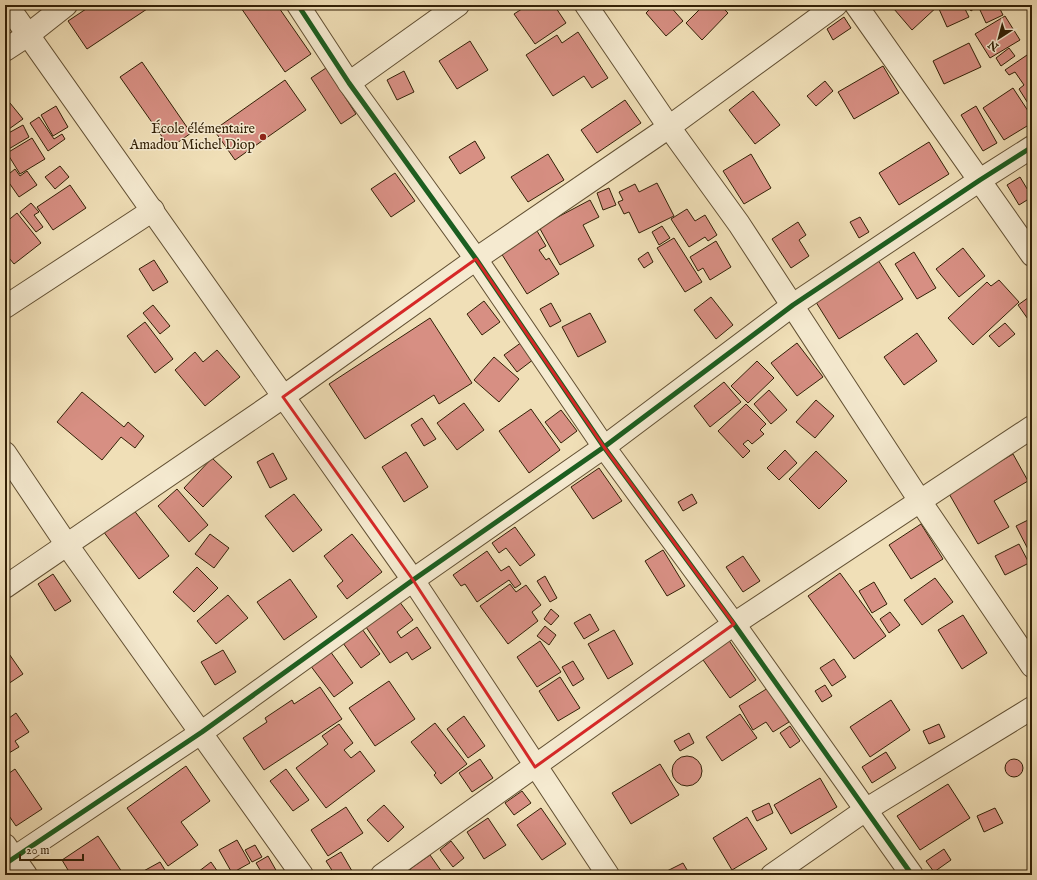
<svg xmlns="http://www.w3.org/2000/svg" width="1037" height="880" font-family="'IM FELL English',serif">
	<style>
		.building { fill: #d78f83; stroke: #332107 }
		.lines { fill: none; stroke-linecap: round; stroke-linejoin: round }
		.street-casing { stroke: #625033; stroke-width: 24 }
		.street { stroke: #f5ead0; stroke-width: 22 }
		.cycleway-casing { stroke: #f5ead0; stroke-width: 8 }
		.cycleway { stroke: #1b5e20; stroke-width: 5 }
		.marked { fill: none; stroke: #d62828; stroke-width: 3; stroke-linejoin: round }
		.poi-dot { fill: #8f2418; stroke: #f5ead0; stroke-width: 1.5 }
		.labels { text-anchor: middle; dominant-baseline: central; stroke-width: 3; stroke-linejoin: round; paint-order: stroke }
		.poi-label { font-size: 14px; fill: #332107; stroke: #f5ead0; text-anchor: end }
	</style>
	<rect width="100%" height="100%" fill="#f0dfb7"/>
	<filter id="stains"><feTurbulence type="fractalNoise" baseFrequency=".005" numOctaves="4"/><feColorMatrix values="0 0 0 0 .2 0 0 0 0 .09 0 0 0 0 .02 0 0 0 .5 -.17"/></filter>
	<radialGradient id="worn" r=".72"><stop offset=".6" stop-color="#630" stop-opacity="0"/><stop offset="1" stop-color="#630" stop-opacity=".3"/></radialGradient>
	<g class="building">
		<path d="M92 5H153L87 49 68 21Z"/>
		<path d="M239 5H277L311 54 285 72Z"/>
		<path d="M528 5H554L566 23 535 44 514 14Z"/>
		<path d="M654 5H669L683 21 666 36 646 13Z"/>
		<path d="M704 5H720L728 13 702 40 686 23Z"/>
		<path d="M898 5H939L912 30 894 9Z"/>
		<path d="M948 5H963L969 17 947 27 939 9Z"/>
		<path d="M967 5H979L971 11Z"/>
		<path d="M991 5H998L1003 15 986 23 980 10Z"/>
		<path d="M1005 16 1020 40 990 58 975 34Z"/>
		<path d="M844 17 851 28 833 40 827 29Z"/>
		<path d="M578 32 608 78 592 88 584 76 553 96 526 55 557 35 562 43Z"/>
		<path d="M470 41 488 70 457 89 439 61Z"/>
		<path d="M969 43 981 67 944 84 933 61Z"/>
		<path d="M1009 48 1015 56 1001 66 996 58Z"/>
		<path d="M1030 53 1032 56 1031 108 1019 89 1024 85 1015 72 1009 75 1005 70Z"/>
		<path d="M142 62 191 133 170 148 120 77Z"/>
		<path d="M883 66 899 93 854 119 838 92Z"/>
		<path d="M326 68 356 114 341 124 311 78Z"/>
		<path d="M404 71 414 92 397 100 387 80Z"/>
		<path d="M285 80 306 110 235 160 214 130Z"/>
		<path d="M825 81 833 91 816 106 807 96Z"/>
		<path d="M1013 88 1032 117V123L1004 140 983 108Z"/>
		<path d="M753 91 780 125 755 144 729 110Z"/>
		<path d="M625 100 641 123 597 153 581 130Z"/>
		<path d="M10 103 23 119 9 129 5 124V107Z"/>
		<path d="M56 106 68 127 53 136 41 115Z"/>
		<path d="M976 106 997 143 983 151 961 115Z"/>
		<path d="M39 117 54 139 62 134 65 139 48 151 30 123Z"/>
		<path d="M23 125 29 137 7 150 5 146V135Z"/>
		<path d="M32 138 45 159 20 174 7 153Z"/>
		<path d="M475 141 485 158 460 174 449 157Z"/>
		<path d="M929 142 949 174 899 205 879 173Z"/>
		<path d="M548 154 564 180 528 202 511 177Z"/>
		<path d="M751 154 771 188 744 204 723 171Z"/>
		<path d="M60 166 69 177 55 189 45 177Z"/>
		<path d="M15 169 20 176 27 171 37 185 19 197 5 177Z"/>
		<path d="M395 173 415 201 391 217 371 189Z"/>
		<path d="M1020 177 1032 197 1019 205 1007 185Z"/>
		<path d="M657 183 674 216 639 233 629 212 624 214 618 202 623 200 619 192 635 184 639 192Z"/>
		<path d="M70 185 86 208 53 230 37 207Z"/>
		<path d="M609 188 616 205 603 210 597 193Z"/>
		<path d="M590 200 599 217 583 225 594 246 560 265 539 227Z"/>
		<path d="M31 203 39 212 34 215 43 227 36 232 20 212Z"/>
		<path d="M687 209 695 221 705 215 717 235 708 241 705 237 689 247 671 219Z"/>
		<path d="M17 213 41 243 14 264 5 253V223Z"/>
		<path d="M860 217 869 232 859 238 850 222Z"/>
		<path d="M798 222 806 235 799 240 809 256 791 268 772 239Z"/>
		<path d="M662 226 670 238 659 245 652 232Z"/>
		<path d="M537 231 546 246 539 250 546 260 549 258 559 274 527 294 501 253Z"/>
		<path d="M674 238 702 282 685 292 657 248Z"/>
		<path d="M716 241 731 267 710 280 703 268 698 271 690 257Z"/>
		<path d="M963 248 985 276 959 297 936 269Z"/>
		<path d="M648 252 653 262 644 268 638 259Z"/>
		<path d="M914 252 936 288 917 299 895 264Z"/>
		<path d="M154 260 168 282 153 291 139 269Z"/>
		<path d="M878 260 903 299 839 339 814 299Z"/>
		<path d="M999 280 1019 302 973 345 948 318 987 282 991 286Z"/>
		<path d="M1032 295V321L1030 322 1018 305Z"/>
		<path d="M711 297 733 325 716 339 694 310Z"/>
		<path d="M484 301 500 322 482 335 467 314Z"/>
		<path d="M551 303 561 321 550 327 540 309Z"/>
		<path d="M153 305 170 326 160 334 143 313Z"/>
		<path d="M590 313 606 342 578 357 562 327Z"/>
		<path d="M430 318 472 383 439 404 434 395 365 439 329 384Z"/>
		<path d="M145 322 173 359 155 373 127 336Z"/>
		<path d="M1005 323 1015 334 999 347 989 336Z"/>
		<path d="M917 333 937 361 904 385 884 357Z"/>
		<path d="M522 342 534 359 517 372 504 355Z"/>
		<path d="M797 343 823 377 797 396 771 363Z"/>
		<path d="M217 350 240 377 205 406 175 370 195 352 203 362Z"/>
		<path d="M494 357 519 379 499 402 474 380Z"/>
		<path d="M757 361 774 378 748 403 731 386Z"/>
		<path d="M724 382 741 402 710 427 694 406Z"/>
		<path d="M769 390 787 410 771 424 754 404Z"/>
		<path d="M82 392 124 427 128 422 144 436 135 448 121 437 102 460 57 422Z"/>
		<path d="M816 400 834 416 815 438 796 422Z"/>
		<path d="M464 403 484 430 457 450 437 423Z"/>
		<path d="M746 404 766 424 760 430 764 434 752 444 748 440 743 444 750 451 743 458 718 431Z"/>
		<path d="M531 409 560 450 529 473 499 431Z"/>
		<path d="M561 410 577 431 561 443 545 422Z"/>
		<path d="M422 418 436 439 424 446 411 425Z"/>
		<path d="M785 450 797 463 779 480 767 468Z"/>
		<path d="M816 451 847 481 819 509 789 479Z"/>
		<path d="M406 452 428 487 404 502 382 467Z"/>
		<path d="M273 453 287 479 270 488 257 462Z"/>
		<path d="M1013 454 1028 481 994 501 1009 527 978 544 948 492Z"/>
		<path d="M212 458 232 477 203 507 184 488Z"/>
		<path d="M599 468 622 501 593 519 571 487Z"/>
		<path d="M177 489 208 525 189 542 158 506Z"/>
		<path d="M294 494 322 530 293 552 265 516Z"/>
		<path d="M692 494 697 503 683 511 678 502Z"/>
		<path d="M133 509 169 556 139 579 103 531Z"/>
		<path d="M1032 518V554L1031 555 1016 526Z"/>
		<path d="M921 524 943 559 911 579 889 545Z"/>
		<path d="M515 527 535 555 520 566 506 548 499 553 492 543Z"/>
		<path d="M210 534 229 548 214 568 195 554Z"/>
		<path d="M352 534 382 572 347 599 337 586 343 581 324 556Z"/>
		<path d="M1019 544 1029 563 1005 575 995 556Z"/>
		<path d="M5 547 9 553 5 556Z"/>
		<path d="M663 550 685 586 667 596 645 561Z"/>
		<path d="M487 551 501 571 509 566 521 584 515 588 509 580 477 602 465 584 461 586 453 575Z"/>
		<path d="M743 556 760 581 743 592 726 567Z"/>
		<path d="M197 567 218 588 194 612 173 592Z"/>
		<path d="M840 573 886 636 854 659 808 596Z"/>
		<path d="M53 574 71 601 55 611 38 584Z"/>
		<path d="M545 576 557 598 550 602 537 581Z"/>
		<path d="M935 578 953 602 922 625 904 600Z"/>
		<path d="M290 579 317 617 284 640 257 602Z"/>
		<path d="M874 582 887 604 872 613 859 591Z"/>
		<path d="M510 584 516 592 526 585 541 605 532 612 538 621 508 644 480 606Z"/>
		<path d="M228 595 248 618 216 644 197 621Z"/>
		<path d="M399 601 413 620 397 632 401 638 417 627 431 648 412 660 407 652 390 663 364 624Z"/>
		<path d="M551 609 559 616 551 625 544 619Z"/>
		<path d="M890 612 900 625 889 633 880 619Z"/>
		<path d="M590 614 599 630 584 639 574 623Z"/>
		<path d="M963 615 987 653 962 669 938 630Z"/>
		<path d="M545 626 556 635 549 645 537 636Z"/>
		<path d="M362 629 380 654 361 668 343 643Z"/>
		<path d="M614 630 633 664 608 679 588 644Z"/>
		<path d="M728 639 756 680 730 698 701 657Z"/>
		<path d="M540 641 561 672 537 687 517 657Z"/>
		<path d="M5 648 23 674 5 686Z"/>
		<path d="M223 650 236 672 215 685 201 662Z"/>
		<path d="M330 651 353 683 334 697 310 665Z"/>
		<path d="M834 659 846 677 832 686 820 668Z"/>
		<path d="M573 661 584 679 573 686 562 667Z"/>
		<path d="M560 677 580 708 558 721 539 691Z"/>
		<path d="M389 681 415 719 375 746 349 708Z"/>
		<path d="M825 685 832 696 822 702 815 691Z"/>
		<path d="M320 687 342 719 264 770 243 738 267 722 265 718 292 700 294 704Z"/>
		<path d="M768 688 789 722 773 732 766 722 753 730 739 706Z"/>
		<path d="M891 700 910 730 870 757 850 727Z"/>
		<path d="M16 713 29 732 15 741 19 747 9 753 5 748V721Z"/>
		<path d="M740 714 757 738 722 761 706 737Z"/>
		<path d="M464 716 485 746 468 758 447 729Z"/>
		<path d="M435 723 467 764 441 784 434 775 436 773 411 742Z"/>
		<path d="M339 724 353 743 344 750 351 758 360 751 375 771 326 808 296 768 328 744 322 736Z"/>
		<path d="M939 724 945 737 929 744 923 731Z"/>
		<path d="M790 726 800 741 790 748 780 733Z"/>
		<path d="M689 733 694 743 680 751 674 741Z"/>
		<path d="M886 752 896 768 872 783 862 767Z"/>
		<circle cx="687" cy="771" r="15"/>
		<path d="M480 759 493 778 472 792 459 773Z"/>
		<circle cx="1014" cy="768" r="9"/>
		<path d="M660 764 679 795 631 824 612 793Z"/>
		<path d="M186 766 210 801 181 822 198 845 168 866 127 808Z"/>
		<path d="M15 769 42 809 16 826 5 810V776Z"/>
		<path d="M286 769 309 800 293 811 270 781Z"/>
		<path d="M820 778 837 807 791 834 774 805Z"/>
		<path d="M948 784 970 818 920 850 897 816Z"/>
		<path d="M522 791 531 803 514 815 505 803Z"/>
		<path d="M769 803 773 813 757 821 752 811Z"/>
		<path d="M384 805 404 827 388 842 367 820Z"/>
		<path d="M346 807 363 833 328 856 311 830Z"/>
		<path d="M541 808 566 844 542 860 517 825Z"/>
		<path d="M995 808 1003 823 984 832 977 816Z"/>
		<path d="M747 817 767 849 732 870 713 838Z"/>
		<path d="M488 818 506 845 484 859 467 832Z"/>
		<path d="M98 836 124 875H71L62 860Z"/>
		<path d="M237 840 250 863 232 873 219 850Z"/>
		<path d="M451 841 464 858 453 867 440 850Z"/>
		<path d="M255 845 262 857 252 862 245 850Z"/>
		<path d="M944 849 951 860 934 872 926 861Z"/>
		<path d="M341 852 352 871 346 875H335L326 861Z"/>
		<path d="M430 855 444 875H415L410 869Z"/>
		<path d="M268 856 277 872 272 875H263L256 863Z"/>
		<path d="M160 862 168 875H141L140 873Z"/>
		<path d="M211 862 220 875H194Z"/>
		<path d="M683 863 690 875H664L663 873Z"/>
		<path d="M405 867 411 875H393Z"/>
	</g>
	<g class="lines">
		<g class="street-casing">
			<g id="street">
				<path d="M7 5 413 580 608 875"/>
				<path d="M298 5 349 83 476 259 604 447 734 624 912 875"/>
				<path d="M586 5 669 127 739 224 920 501 1032 666"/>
				<path d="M856 5 1032 255"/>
				<path d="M5 50 28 35 66 5"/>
				<path d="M349 83 458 5"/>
				<path d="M5 307 153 210"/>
				<path d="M5 453 67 545 302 875"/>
				<path d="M5 587 283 397 476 259 669 127 836 5"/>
				<path d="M5 845 26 875"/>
				<path d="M5 864 202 732 413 580 604 447 793 305 980 180 1032 147"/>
				<path d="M382 875 734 624 1032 427"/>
				<path d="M772 875 867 809 1032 708"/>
			</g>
		</g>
		<use href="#street" class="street"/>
		<g class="cycleway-casing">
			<g id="cycleway">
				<path d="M298 5 349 83 476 259 604 447 734 624 912 875"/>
				<path d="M5 864 202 732 413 580 604 447 793 305 980 180 1032 147"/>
			</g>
		</g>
		<use href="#cycleway" class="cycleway"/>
	</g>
	<path class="marked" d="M476 259 604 447 734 624 535 767 413 580 283 397Z"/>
	<circle class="poi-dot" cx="263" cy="137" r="4"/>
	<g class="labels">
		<g class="poi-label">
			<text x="255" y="129">École élémentaire<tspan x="255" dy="16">Amadou Michel Diop</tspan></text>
		</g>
	</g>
	<rect width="1037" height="880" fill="none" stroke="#f0dfb7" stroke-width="20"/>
	<rect x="6" y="6" width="1025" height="868" fill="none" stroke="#332107" stroke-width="2"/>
	<rect x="10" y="10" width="1017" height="860" fill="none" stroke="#332107"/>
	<g transform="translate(999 38) rotate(216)" stroke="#f5ead0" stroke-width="3" paint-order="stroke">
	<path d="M0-3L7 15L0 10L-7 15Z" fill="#332107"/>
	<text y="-6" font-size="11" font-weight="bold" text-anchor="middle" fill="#332107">N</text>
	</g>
	<path d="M20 854v6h63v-6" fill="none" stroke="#332107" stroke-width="2"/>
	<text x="26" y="854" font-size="12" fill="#332107" stroke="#f5ead0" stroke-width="3" paint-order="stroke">20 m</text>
	<rect width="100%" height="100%" filter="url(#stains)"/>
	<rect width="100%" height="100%" fill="url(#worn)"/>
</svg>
